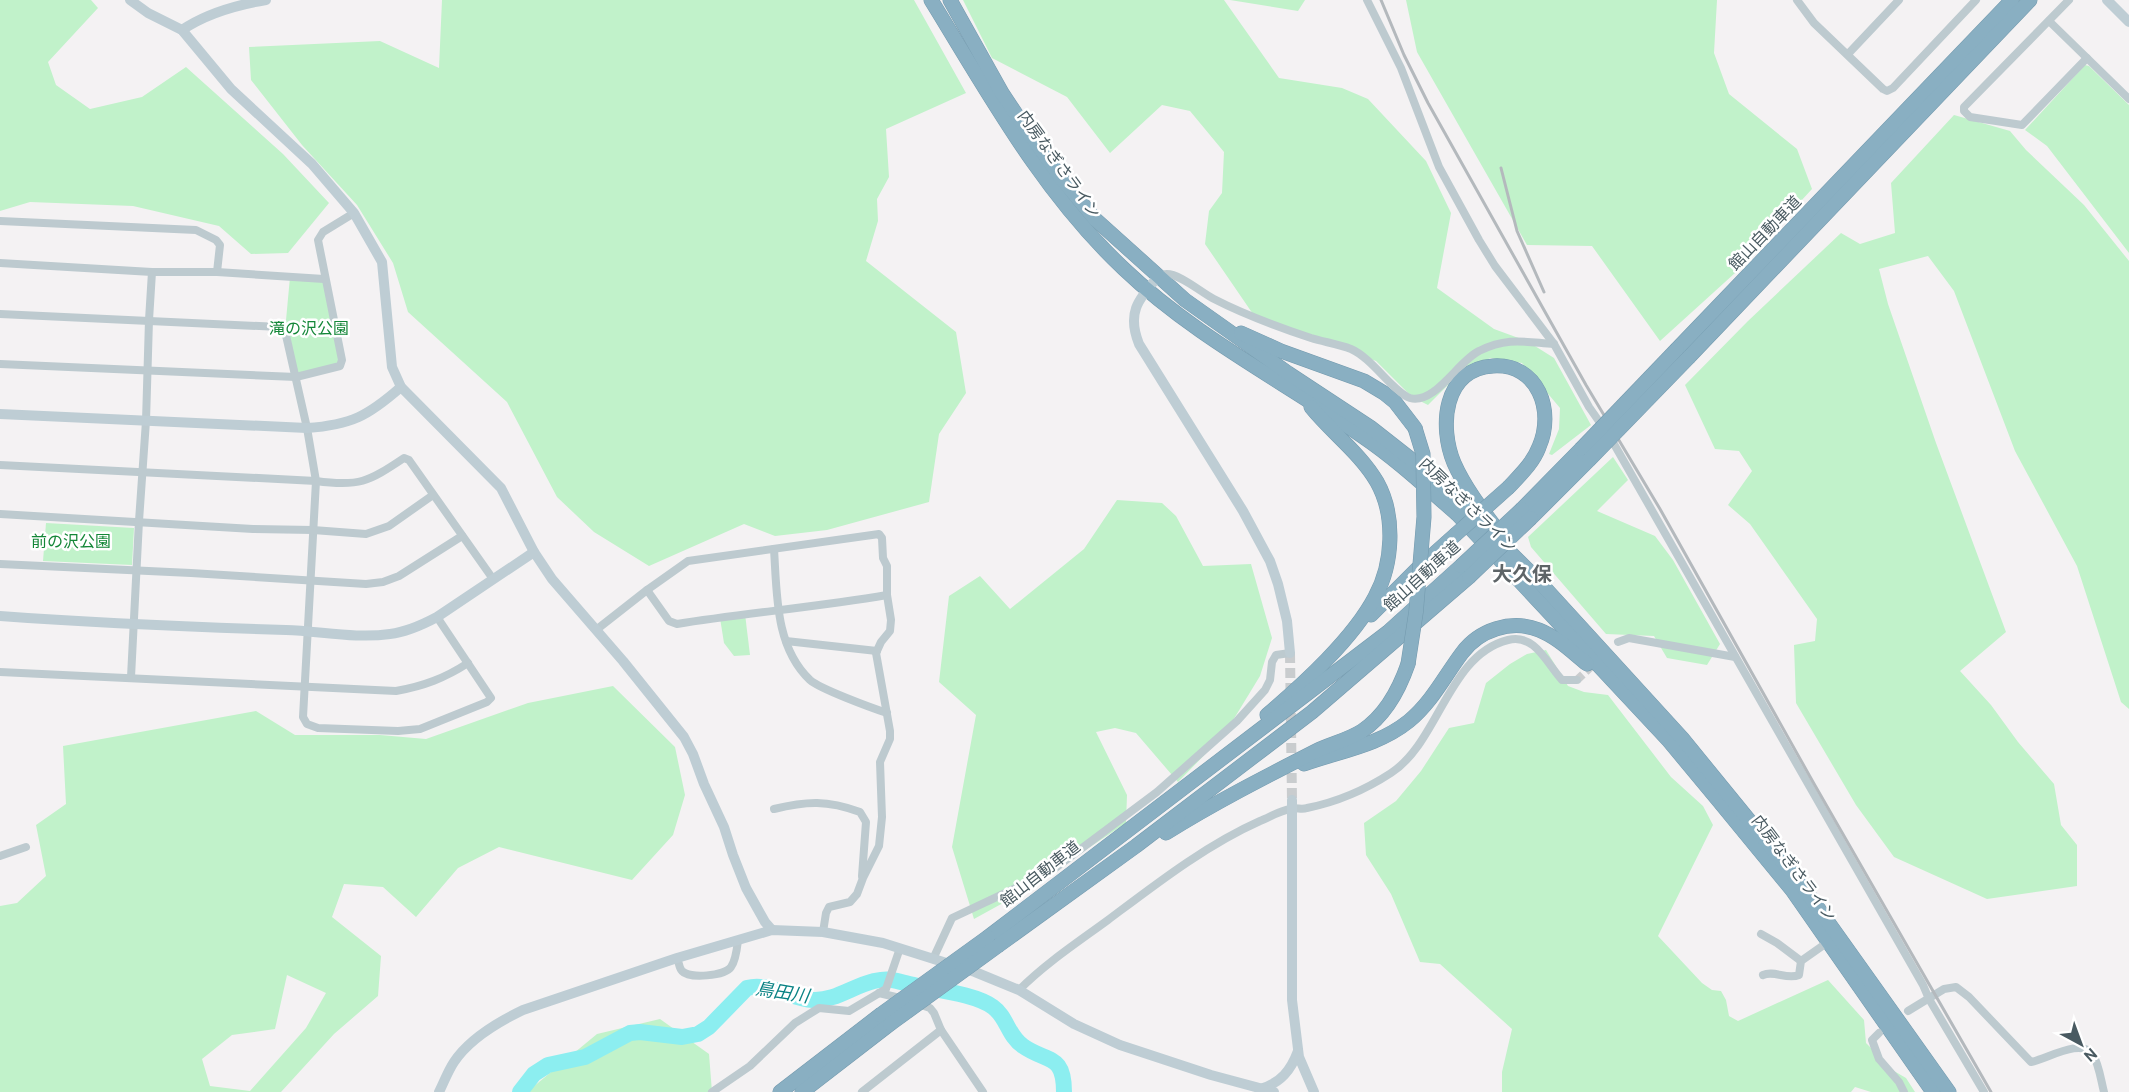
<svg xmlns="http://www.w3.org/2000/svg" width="2129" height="1092" font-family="Overpass,'Noto Sans JP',sans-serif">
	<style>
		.green { fill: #c1f2ca; fill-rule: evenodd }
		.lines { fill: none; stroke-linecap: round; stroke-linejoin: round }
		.river { stroke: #8ceef0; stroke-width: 16 }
		.street-tunnel { stroke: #c9ccce; stroke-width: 8; stroke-dasharray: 8 4; stroke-linecap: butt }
		.secondary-tunnel { stroke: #c9ccce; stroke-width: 10; stroke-dasharray: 10 5; stroke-linecap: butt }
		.highway-casing { stroke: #749aae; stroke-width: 15 }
		.street { stroke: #bdcacf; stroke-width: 8 }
		.secondary { stroke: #becdd4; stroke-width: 10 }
		.highway { stroke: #89afc2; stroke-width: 14 }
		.rail { stroke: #b4b9bd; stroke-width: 3 }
		.highway-bridge-casing { stroke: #749aae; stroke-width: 15; stroke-linecap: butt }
		.highway-bridge { stroke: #89afc2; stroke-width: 14 }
		.labels { text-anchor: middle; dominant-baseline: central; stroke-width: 5; stroke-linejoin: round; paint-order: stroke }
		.street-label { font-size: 16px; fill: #495a61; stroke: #fff }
		.park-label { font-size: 16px; fill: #148738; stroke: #fff }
		.water-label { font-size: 18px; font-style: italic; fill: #0a8284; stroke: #fff }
		.quarter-label { font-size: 20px; font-weight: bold; fill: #5e6467; stroke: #fff }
	</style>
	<rect width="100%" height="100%" fill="#f4f2f3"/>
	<g class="green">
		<path d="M0 0H91L98 8 48 62 56 85 90 109 142 97 186 67 283 154 329 203 288 253 251 254 219 226 133 206 30 202 0 211Z"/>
		<path d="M442 0H914L966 93 886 129 889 177 877 199 878 221 866 261 956 332 966 393 939 434 929 502 827 530 775 536 744 524 649 566 594 532 557 497 507 402 408 312 393 263 357 205 302 145 251 80 249 47 380 41 439 68Z"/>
		<path d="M963 0H1224L1279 78 1342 88 1368 99 1426 161 1451 213 1437 288 1494 329 1527 341 1554 358 1591 425 1552 455 1549 454 1559 429 1560 408 1522 363 1490 358 1449 384 1428 405 1412 397 1376 361 1255 317 1205 244 1209 211 1222 193 1224 152 1190 111 1162 105 1110 153 1067 97 992 58Z"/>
		<path d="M1230 0H1305L1298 11Z"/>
		<path d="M1406 0H1717L1714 53 1729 94 1797 149 1812 189 1735 273 1660 341 1592 246 1527 245 1417 52Z"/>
		<path d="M2085 65 2089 66 2129 105V253L2047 146 2025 130Z"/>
		<path d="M1954 115 2010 131 2026 150 2084 205 2129 261V709L2121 702 2077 566 2015 451 1954 291 1928 256 1879 269 1888 304 1936 443 2006 632 1960 671 1991 705 2018 742 2054 784 2061 825 2077 845V886L1987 899 1894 857 1856 805 1796 703 1794 645 1815 641 1817 619 1750 524 1728 505 1752 471 1739 451 1715 449 1685 385 1748 321 1841 233 1860 244 1895 233 1891 183Z"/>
		<path d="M290 277 324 279 340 366 296 377 285 331Z"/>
		<path d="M1613 457 1628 480 1597 511 1655 536 1673 560 1720 644 1707 665 1667 658 1654 636 1606 634 1531 547 1528 537Z"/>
		<path d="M1117 500 1162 503 1176 516 1203 566 1251 564 1272 638 1260 676 1224 735 1178 782 1136 733 1115 728 1096 732 1127 795 1126 823 1021 893 974 919 952 847 976 715 939 682 949 596 980 576 1010 609 1084 549Z"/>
		<path d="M46 523 134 528 132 565 43 561Z"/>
		<path d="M745 614 750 655 734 656 724 643 720 618Z"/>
		<path d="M1546 650 1568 686 1584 692 1608 695 1671 777 1703 806 1713 825 1658 936 1702 983 1712 990 1721 991 1726 1000 1729 1016 1738 1021 1828 980 1864 1020 1866 1043 1894 1071 1906 1078 1915 1092H1871L1855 1087 1851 1092H1502V1072L1512 1029 1440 964 1420 962 1391 894 1366 855 1364 823 1396 801 1421 771 1449 728 1474 723 1486 683 1510 664 1527 654Z"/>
		<path d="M613 686 675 747 685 795 673 835 632 880 499 847 458 868 416 917 383 887 344 884 332 917 381 956 378 996 334 1034 281 1092H0V906L17 903 46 876 36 825 66 804 63 746 256 711 295 735H380L426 739 528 703ZM287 975 326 993 306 1028 250 1091 210 1086 202 1059 232 1035 275 1029Z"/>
		<path d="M660 1019 709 1054 712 1092H527L597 1034Z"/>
	</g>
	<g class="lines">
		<path class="river" d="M520 1092 534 1074 548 1065 585 1057 630 1033 640 1032 682 1037 698 1034 709 1027 747 988C769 982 791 999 813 1000 835 1001 853 986 874 981 879 980 887 979 892 980 899 981 907 984 914 985 936 990 975 994 993 1007 1007 1017 1008 1036 1023 1046 1047 1063 1064 1053 1064 1092"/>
		<path class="street-tunnel" d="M1577 680 1595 663"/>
		<path class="secondary-tunnel" d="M1290 653 1292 800"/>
		<g class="highway-casing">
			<g id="highway">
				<path d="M931 0C989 94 1042 192 1124 269 1194 336 1283 381 1362 436 1396 459 1426 487 1457 514L1669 741 1718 800 1792 890 1933 1092"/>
				<path d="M950 0 1002 93 1024 126 1061 178 1095 219 1185 300 1288 373 1370 427 1435 478 1535 577 1682 738 1801 884 1949 1092"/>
				<path d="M1241 333 1281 351 1364 381 1384 393 1395 402 1415 428"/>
				<path d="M1677 349 2012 0"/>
				<path d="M1689 357 2030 0"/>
				<path d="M1522 509 1581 449"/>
				<path d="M1531 518 1589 460"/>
				<path d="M1499 532C1483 511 1465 488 1454 463 1439 427 1443 369 1493 366 1538 363 1555 411 1539 447 1533 463 1520 475 1509 487"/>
				<path d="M1371 615 1417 569 1455 535"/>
				<path d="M1267 715C1303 684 1353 639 1375 597 1393 564 1396 516 1377 482 1360 453 1332 433 1311 407"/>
				<path d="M1304 764C1340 751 1378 746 1409 721 1432 702 1444 677 1462 653 1479 630 1511 619 1539 630 1557 637 1572 652 1587 664"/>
				<path d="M1166 833C1214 803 1265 777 1316 751 1330 744 1348 740 1362 731 1386 715 1399 690 1408 664"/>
				<path d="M988 937 1388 632 1461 566"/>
				<path d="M999 945 1136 846 1312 712 1469 577"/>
				<path d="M780 1092 880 1015"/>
				<path d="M802 1092 890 1024"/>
			</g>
		</g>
		<g class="street">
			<path d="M1367 0 1401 68 1439 167 1479 240 1495 266 1554 344 1589 407 1603 427"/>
			<path d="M1797 0 1814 23 1883 89 1887 91 1893 88 1976 0"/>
			<path d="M2069 0 1964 107V111L1970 117 2022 125 2087 58"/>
			<path d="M2049 21 2129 99"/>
			<path d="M1848 54 1899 0"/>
			<path d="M0 221 196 230 216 240 220 245 217 272"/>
			<path d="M0 263 152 272H217L324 279"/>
			<path d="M1158 277C1161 276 1163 274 1166 274 1179 273 1202 293 1214 299 1245 315 1278 327 1311 338 1324 342 1338 344 1351 349 1372 358 1394 393 1410 398 1435 405 1459 360 1479 351 1508 337 1524 342 1554 344"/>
			<path d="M0 314 280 327 285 331 307 428 316 481 303 717 307 724 318 728 398 731 420 729 487 702 491 698 437 617"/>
			<path d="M0 364 296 377 340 366 342 360 318 240 323 232 354 213"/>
			<path d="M1610 437 1923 985 1929 999 1984 1092"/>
			<path d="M0 465 316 481C359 487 368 482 404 458L409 460 493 579"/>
			<path d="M0 514 253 529 313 530 366 534 389 526 433 495"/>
			<path d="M774 549C777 594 775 647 810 680 820 689 872 708 887 713"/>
			<path d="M0 564 191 573 366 584 383 582 399 576 462 536"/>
			<path d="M647 590 669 621 677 624C746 613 817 607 887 595"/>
			<path d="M596 630 647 590 688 561 879 534 882 538 883 558 887 566V595L891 620 890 631 881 642 876 653 890 731V739L880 762 882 817 879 846 863 878 857 894 850 902 829 907 826 913 823 932"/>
			<path d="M786 641 877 651"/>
			<path d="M1618 642 1629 638 1735 657"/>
			<path d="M0 672 396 691C424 686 445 678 468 663"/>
			<path d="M131 677 139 521 146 421 149 320 152 272"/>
			<path d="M774 809C807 801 827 800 860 812L866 822 862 876"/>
			<path d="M0 856 26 847"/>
			<path d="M1761 934 1777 943 1801 961"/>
			<path d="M677 958C679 962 679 968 682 971 689 979 725 976 731 967 736 960 737 949 738 940"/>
			<path d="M933 959 952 918 1050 872 1157 792 1237 721 1265 690 1270 680 1272 662 1276 655 1290 653"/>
			<path d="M1763 975C1774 970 1787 980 1799 975L1801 961 1828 942"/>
			<path d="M1019 990C1046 963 1078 942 1108 920 1156 884 1206 845 1260 821 1270 817 1279 811 1290 809 1296 807 1301 810 1307 808 1337 802 1365 790 1391 773 1439 742 1448 655 1508 640 1535 633 1547 664 1562 680H1577"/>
			<path d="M879 993 904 999"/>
			<path d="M918 1004 930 1008 934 1013 941 1030 983 1092"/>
			<path d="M1908 1011 1944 989 1956 987 1969 997 2031 1062C2047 1059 2082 1037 2093 1055 2099 1064 2101 1081 2104 1092"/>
			<path d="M1879 1033 1872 1040 1879 1059 1899 1082 1904 1092"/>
			<path d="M712 1092 750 1066 795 1023 819 1008 849 1011 886 989 900 948"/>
			<path d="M862 1092 941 1030"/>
		</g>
		<g class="secondary">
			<path d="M130 0 148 13 182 30 231 89 312 164 354 213 382 262 392 367 401 387 501 488 534 552 552 579 623 661 684 737 693 754 704 784 724 827 733 855 746 888 765 922 772 930"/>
			<path d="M2107 0 2129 22"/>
			<path d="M182 30C207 13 236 5 266 0"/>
			<path d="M1158 277C1137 300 1127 314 1139 344L1243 511 1270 561 1278 584 1287 621 1290 653"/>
			<path d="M0 414 307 428C351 425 368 416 401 387"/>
			<path d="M0 616C95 623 190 627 286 630 320 631 356 639 390 634 407 632 422 625 437 617L534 552"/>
			<path d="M1292 800V1000L1299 1057 1314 1092"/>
			<path d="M1260 1089C1281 1083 1291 1070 1298 1051"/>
			<path d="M439 1092C444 1082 448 1071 454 1062 470 1038 498 1022 523 1010L677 958 772 930 823 932 883 943 975 972 1019 990 1074 1024 1120 1045 1211 1075 1274 1092"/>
		</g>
		<use href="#highway" class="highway"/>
		<g class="rail">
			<path d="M1381 0 1404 55 1428 103 1586 385 1660 509 1813 782 1991 1092"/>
			<path d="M1501 168 1517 231 1544 292"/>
		</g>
		<g class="highway-bridge-casing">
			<g id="highway-bridge">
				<path d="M1581 449 1677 349"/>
				<path d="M1589 460 1689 357"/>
				<path d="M1455 535 1509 487"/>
				<path d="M1461 566 1522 509"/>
				<path d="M1469 577 1531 518"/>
				<path d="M1408 664 1416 612 1424 517 1423 454 1415 428"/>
				<path d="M880 1015 988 937"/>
				<path d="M890 1024 999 945"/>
			</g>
		</g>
		<use href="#highway-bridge" class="highway-bridge"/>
	</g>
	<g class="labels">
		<g class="street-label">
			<text transform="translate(1058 165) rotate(54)">内房なぎさライン</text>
			<text transform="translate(1766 234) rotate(-46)">館山自動車道</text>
			<text transform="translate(1467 506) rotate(44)">内房なぎさライン</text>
			<text transform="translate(1423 577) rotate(-42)">館山自動車道</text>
			<text transform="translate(1793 869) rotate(53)">内房なぎさライン</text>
			<text transform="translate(1041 875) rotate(-38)">館山自動車道</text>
		</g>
		<g class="park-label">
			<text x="309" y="330">滝の沢公園</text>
			<text x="71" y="543">前の沢公園</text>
		</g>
		<g class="water-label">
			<text transform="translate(782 994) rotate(9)">鳥田川</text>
		</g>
		<g class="quarter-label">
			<text x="1522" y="576">大久保</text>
		</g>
	</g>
	<g transform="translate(2081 1044) rotate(139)" stroke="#ffffff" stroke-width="4.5" paint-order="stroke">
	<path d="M0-4.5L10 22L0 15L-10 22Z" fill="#495a61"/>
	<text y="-9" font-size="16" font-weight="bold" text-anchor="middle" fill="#495a61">N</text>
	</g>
</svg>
